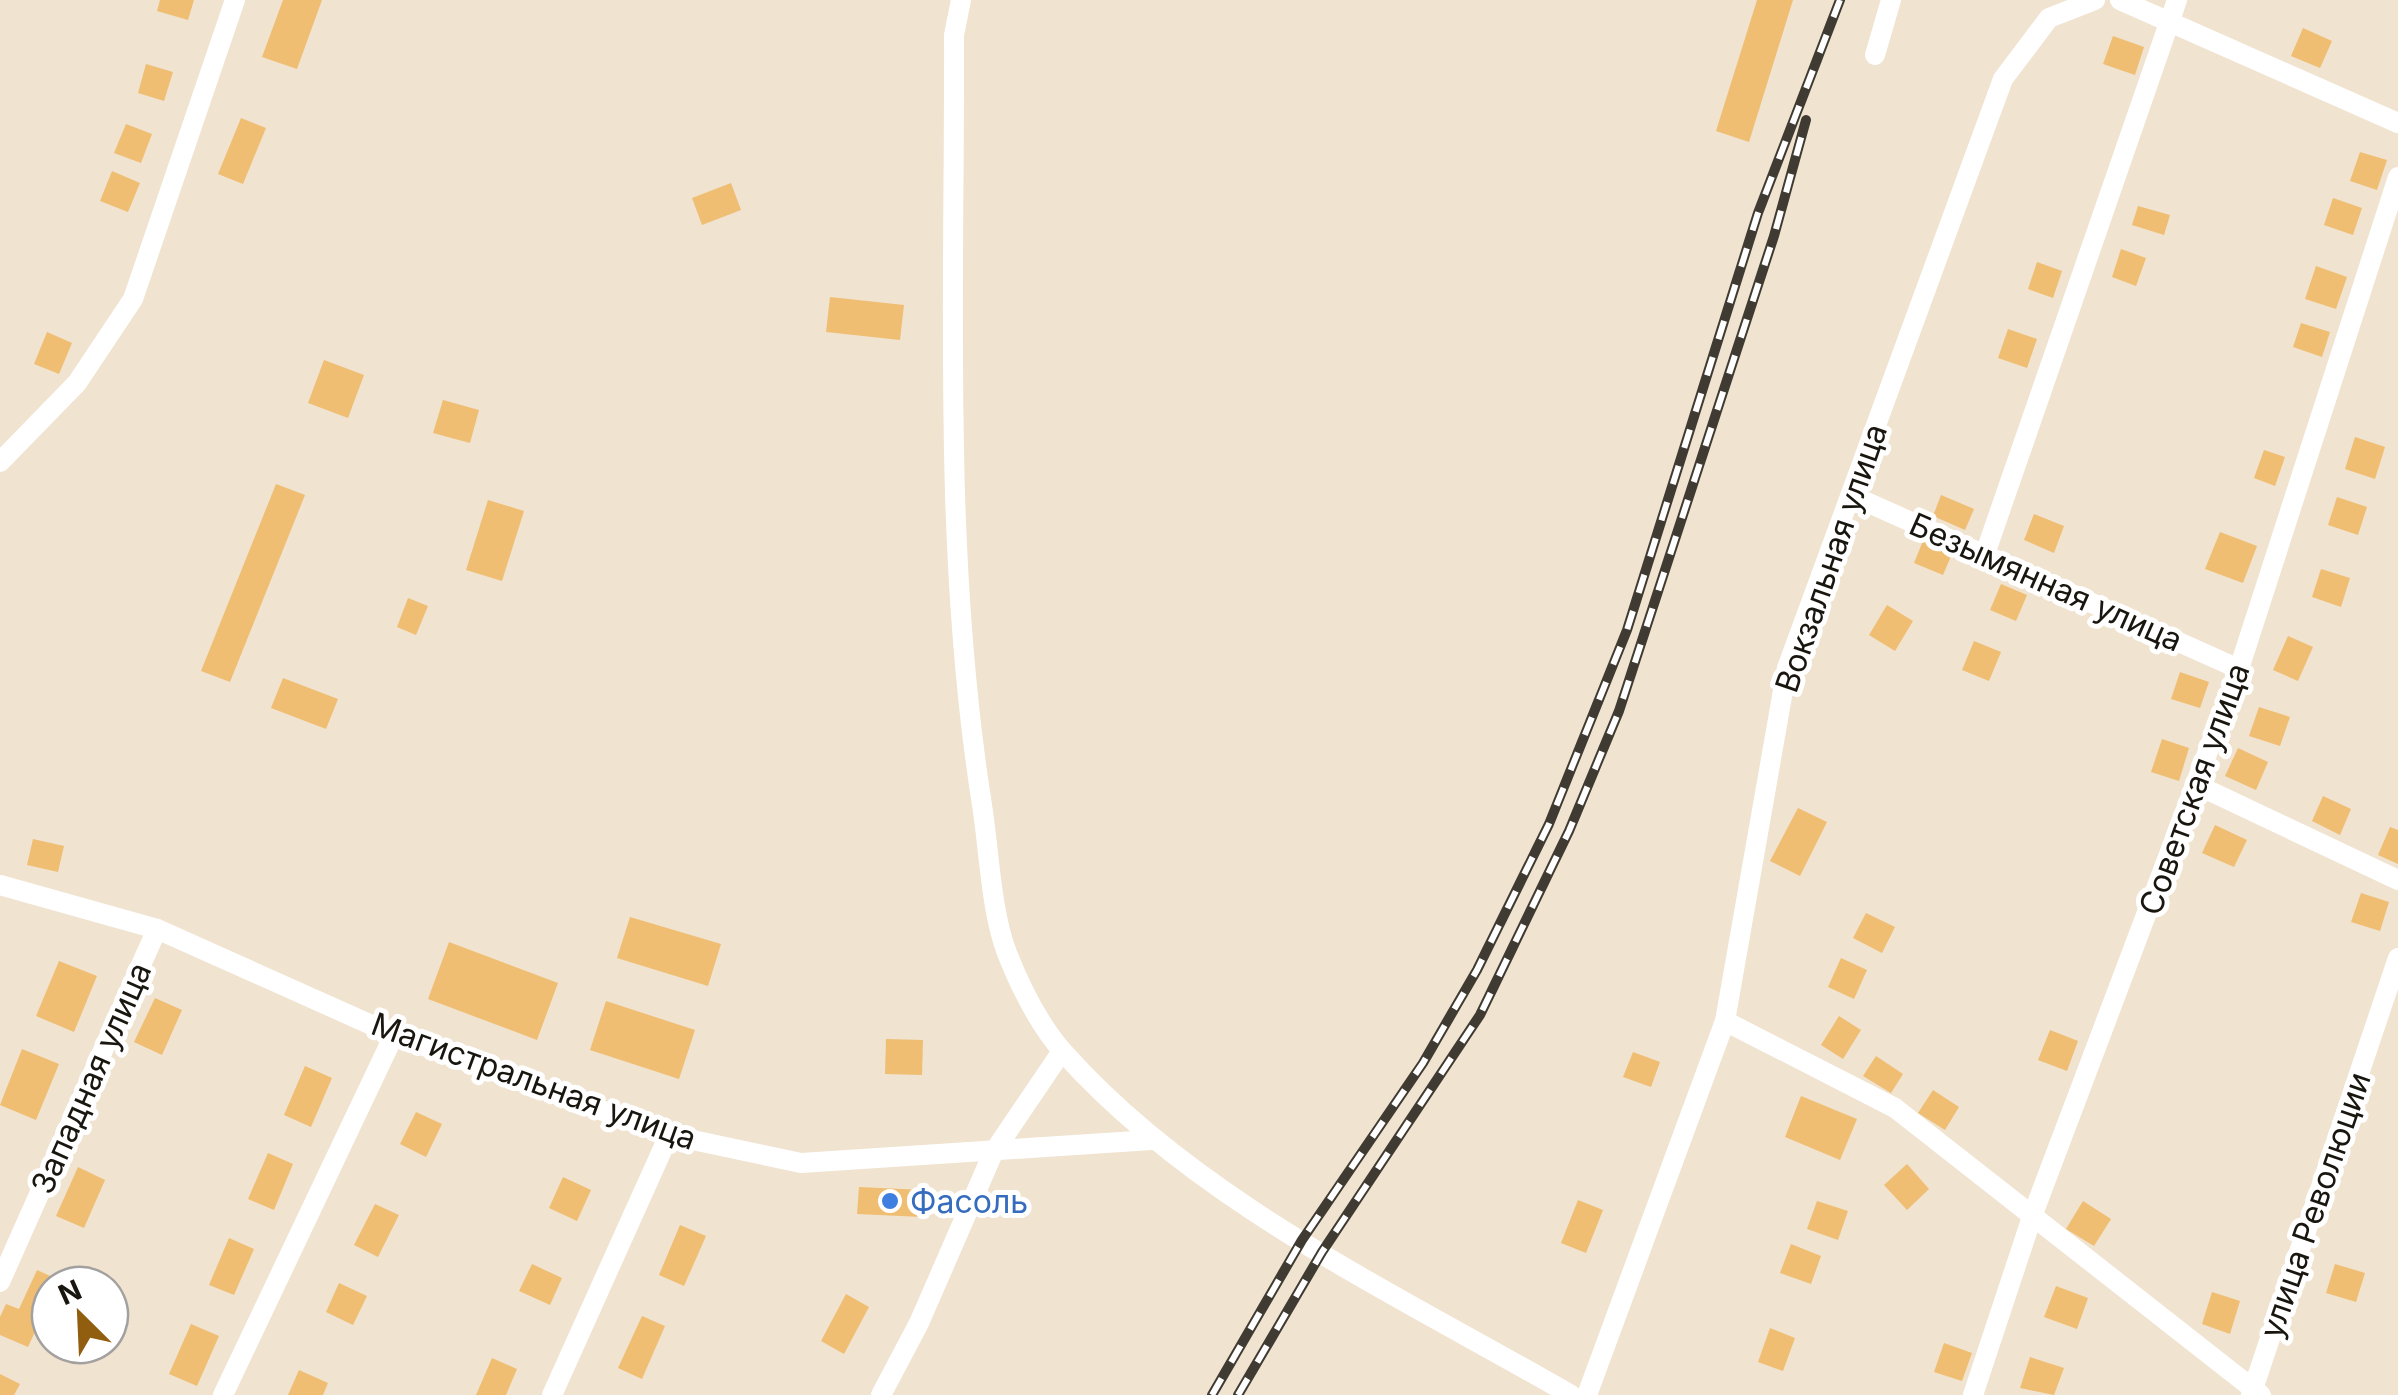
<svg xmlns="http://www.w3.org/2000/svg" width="2398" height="1395" font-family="Inter,sans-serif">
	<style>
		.building { fill: #efbe72 }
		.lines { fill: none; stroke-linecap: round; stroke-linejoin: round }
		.minor { stroke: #fff; stroke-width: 20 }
		.rail-casing { stroke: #403b32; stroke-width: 10 }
		.rail { stroke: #fff; stroke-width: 6; stroke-dasharray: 19; stroke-linecap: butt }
		.shop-dot { fill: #3f7fe0; stroke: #fff; stroke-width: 4 }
		.labels { text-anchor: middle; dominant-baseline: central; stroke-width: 10; stroke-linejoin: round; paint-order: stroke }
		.street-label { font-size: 32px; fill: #19150f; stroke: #fff }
		.shop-label { font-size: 32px; fill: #366cbe; stroke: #fff; text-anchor: start }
	</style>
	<rect width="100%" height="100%" fill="#f0e3d0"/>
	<g class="building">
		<path d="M160 0H194L188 20 157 11Z"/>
		<path d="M283 0H322L297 69 262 57Z"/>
		<path d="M1757 0H1793L1749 142 1716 131Z"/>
		<path d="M2303 28 2332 41 2320 68 2291 56Z"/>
		<path d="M2113 36 2144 47 2135 75 2103 64Z"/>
		<path d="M146 64 173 72 164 101 138 93Z"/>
		<path d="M241 118 266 128 243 184 218 174Z"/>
		<path d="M126 124 152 134 141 163 114 153Z"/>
		<path d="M2360 152 2387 160 2377 190 2350 181Z"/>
		<path d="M112 171 140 183 128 212 100 201Z"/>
		<path d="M731 183 741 210 702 225 692 198Z"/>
		<path d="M2333 198 2362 208 2353 235 2324 225Z"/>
		<path d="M2138 206 2170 215 2164 235 2132 225Z"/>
		<path d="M2121 249 2146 258 2136 286 2112 277Z"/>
		<path d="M2037 262 2062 271 2053 298 2028 289Z"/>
		<path d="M2316 266 2347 277 2336 309 2305 299Z"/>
		<path d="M830 297 904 305 900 340 826 332Z"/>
		<path d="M2301 323 2330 332 2322 357 2293 347Z"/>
		<path d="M2008 329 2037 339 2027 368 1998 358Z"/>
		<path d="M47 332 72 343 59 374 34 364Z"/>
		<path d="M324 360 364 375 348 418 308 403Z"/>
		<path d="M443 400 479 410 470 443 433 433Z"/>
		<path d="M2355 437 2385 447 2375 479 2345 469Z"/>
		<path d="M2264 450 2285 457 2275 486 2254 478Z"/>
		<path d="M276 484 305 495 230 682 201 671Z"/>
		<path d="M1941 495 1974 509 1965 530 1933 516Z"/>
		<path d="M2337 497 2367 507 2358 535 2328 525Z"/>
		<path d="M488 500 524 511 502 581 466 570Z"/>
		<path d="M2034 514 2064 526 2054 553 2024 540Z"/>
		<path d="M2220 532 2257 546 2243 583 2205 569Z"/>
		<path d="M1925 536 1954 549 1943 575 1914 563Z"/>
		<path d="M2321 569 2350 578 2341 607 2312 597Z"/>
		<path d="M2001 584 2027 595 2016 621 1990 610Z"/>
		<path d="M408 598 428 606 416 635 397 627Z"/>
		<path d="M1887 605 1913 621 1895 651 1869 635Z"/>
		<path d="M2288 636 2313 647 2298 681 2273 670Z"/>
		<path d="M1974 641 2001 652 1989 681 1962 670Z"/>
		<path d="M2180 672 2209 682 2200 708 2171 699Z"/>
		<path d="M283 678 338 699 326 729 271 708Z"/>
		<path d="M2259 707 2290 717 2280 746 2249 736Z"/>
		<path d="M2162 739 2189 748 2179 781 2151 772Z"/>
		<path d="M2238 748 2268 762 2256 790 2225 776Z"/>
		<path d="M2323 796 2351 809 2340 835 2312 821Z"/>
		<path d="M1798 808 1827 822 1800 876 1770 861Z"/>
		<path d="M2215 825 2247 840 2234 867 2202 853Z"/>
		<path d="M2390 827 2398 830V864L2378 855Z"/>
		<path d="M33 839 64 846 58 872 27 865Z"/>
		<path d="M2361 893 2389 902 2380 931 2351 922Z"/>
		<path d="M1866 913 1895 927 1882 953 1853 938Z"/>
		<path d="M630 917 721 944 708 986 617 958Z"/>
		<path d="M449 942 558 983 537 1040 428 999Z"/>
		<path d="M1841 958 1867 970 1854 999 1828 987Z"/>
		<path d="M59 961 97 976 74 1032 36 1016Z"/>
		<path d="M155 998 182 1010 162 1055 134 1042Z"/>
		<path d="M606 1001 695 1030 679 1079 590 1050Z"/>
		<path d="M1839 1016 1861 1030 1843 1059 1821 1045Z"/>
		<path d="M2050 1030 2078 1041 2067 1071 2038 1060Z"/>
		<path d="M886 1039 923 1040 922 1075 885 1074Z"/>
		<path d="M22 1049 59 1064 36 1120 0 1105Z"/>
		<path d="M1633 1052 1660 1062 1651 1087 1623 1077Z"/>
		<path d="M1876 1056 1903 1074 1891 1093 1863 1076Z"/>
		<path d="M305 1066 332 1078 311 1127 284 1115Z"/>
		<path d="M1933 1090 1959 1107 1945 1130 1918 1113Z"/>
		<path d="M1801 1096 1857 1119 1840 1160 1785 1137Z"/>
		<path d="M416 1112 442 1124 426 1157 400 1144Z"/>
		<path d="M268 1153 293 1164 274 1210 248 1199Z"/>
		<path d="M1907 1164 1929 1189 1907 1210 1884 1185Z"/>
		<path d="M78 1167 105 1180 84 1228 56 1216Z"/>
		<path d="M563 1177 591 1190 577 1221 549 1208Z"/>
		<path d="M859 1187 923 1190 922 1217 857 1214Z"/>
		<path d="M1578 1200 1603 1210 1586 1253 1561 1243Z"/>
		<path d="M1817 1201 1848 1211 1838 1240 1807 1229Z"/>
		<path d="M2083 1201 2111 1219 2094 1246 2066 1229Z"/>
		<path d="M375 1204 399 1215 378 1257 354 1245Z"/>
		<path d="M680 1225 706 1236 684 1286 659 1275Z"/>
		<path d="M229 1238 254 1249 234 1295 209 1285Z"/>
		<path d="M1791 1244 1821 1256 1811 1284 1780 1273Z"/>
		<path d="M532 1264 562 1278 550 1305 519 1291Z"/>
		<path d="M2335 1264 2365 1273 2356 1302 2326 1293Z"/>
		<path d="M37 1270 59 1280 50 1285V1299L28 1347 0 1335V1317L6 1304 19 1309Z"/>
		<path d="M339 1283 367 1296 353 1325 326 1312Z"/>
		<path d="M2056 1286 2088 1298 2077 1329 2044 1317Z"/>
		<path d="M2212 1292 2240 1301 2230 1334 2202 1324Z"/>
		<path d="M846 1294 869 1307 844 1354 821 1341Z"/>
		<path d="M642 1316 665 1326 642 1379 618 1368Z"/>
		<path d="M191 1324 219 1336 197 1386 169 1374Z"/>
		<path d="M1770 1328 1795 1338 1783 1371 1758 1362Z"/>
		<path d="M1944 1343 1972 1353 1962 1381 1934 1372Z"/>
		<path d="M2030 1357 2064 1368 2054 1395 2020 1388Z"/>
		<path d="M492 1358 517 1369 506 1395H476Z"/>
		<path d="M299 1370 328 1383 323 1395H288Z"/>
		<path d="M0 1374 20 1384 14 1395H0Z"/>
	</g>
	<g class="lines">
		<g class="minor">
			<path d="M961 0 954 35C955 291 942 552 982 805 989 849 991 912 1007 953 1020 986 1040 1026 1064 1053 1197 1202 1400 1296 1571 1395"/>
			<path d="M2120 0 2398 123"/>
			<path d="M1875 55 1891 0"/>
			<path d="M0 462 77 383 133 299 235 0"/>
			<path d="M1851 495 2239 669"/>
			<path d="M1985 554 2177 0"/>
			<path d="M2197 785 2398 880"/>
			<path d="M0 885 157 929 394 1035 669 1135 801 1163 1151 1140"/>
			<path d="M1725 1021 1895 1108 2261 1395"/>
			<path d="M0 1282 157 929"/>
			<path d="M223 1395 394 1035"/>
			<path d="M552 1395 669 1135"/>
			<path d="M881 1395 919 1323 993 1153 1062 1051"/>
			<path d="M1587 1395 1725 1021 1787 668 2003 79 2049 18 2095 0"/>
			<path d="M1973 1395 2033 1214 2239 669 2398 177"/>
			<path d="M2251 1395 2398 958"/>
		</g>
		<g class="rail-casing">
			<g id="rail">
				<path d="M1212 1395 1302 1240 1423 1063 1477 970 1549 824 1627 630 1758 213 1840 0"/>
				<path d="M1238 1395 1322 1252 1480 1015 1569 831 1619 711 1774 236 1806 120"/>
			</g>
		</g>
		<use href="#rail" class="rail"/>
	</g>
	<circle class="shop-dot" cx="890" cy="1201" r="10"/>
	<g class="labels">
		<g class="street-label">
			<text transform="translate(1831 558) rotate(-71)">Вокзальная улица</text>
			<text transform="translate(2046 582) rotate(24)">Безымянная улица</text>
			<text transform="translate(2194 789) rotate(-70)">Советская улица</text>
			<text transform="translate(91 1078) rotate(-66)">Западная улица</text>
			<text transform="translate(534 1081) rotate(20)">Магистральная улица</text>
			<text transform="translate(2315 1205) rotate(-71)">улица Революции</text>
		</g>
		<g class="shop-label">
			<text x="910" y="1201">Фасоль</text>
		</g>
	</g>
	<g transform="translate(80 1315) rotate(336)"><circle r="48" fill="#ffffff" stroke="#a3a19f" stroke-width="2.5"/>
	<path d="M0-8L18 38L0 25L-18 38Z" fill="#915d0f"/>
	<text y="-15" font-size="28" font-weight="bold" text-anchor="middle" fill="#19150f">N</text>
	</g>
</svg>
